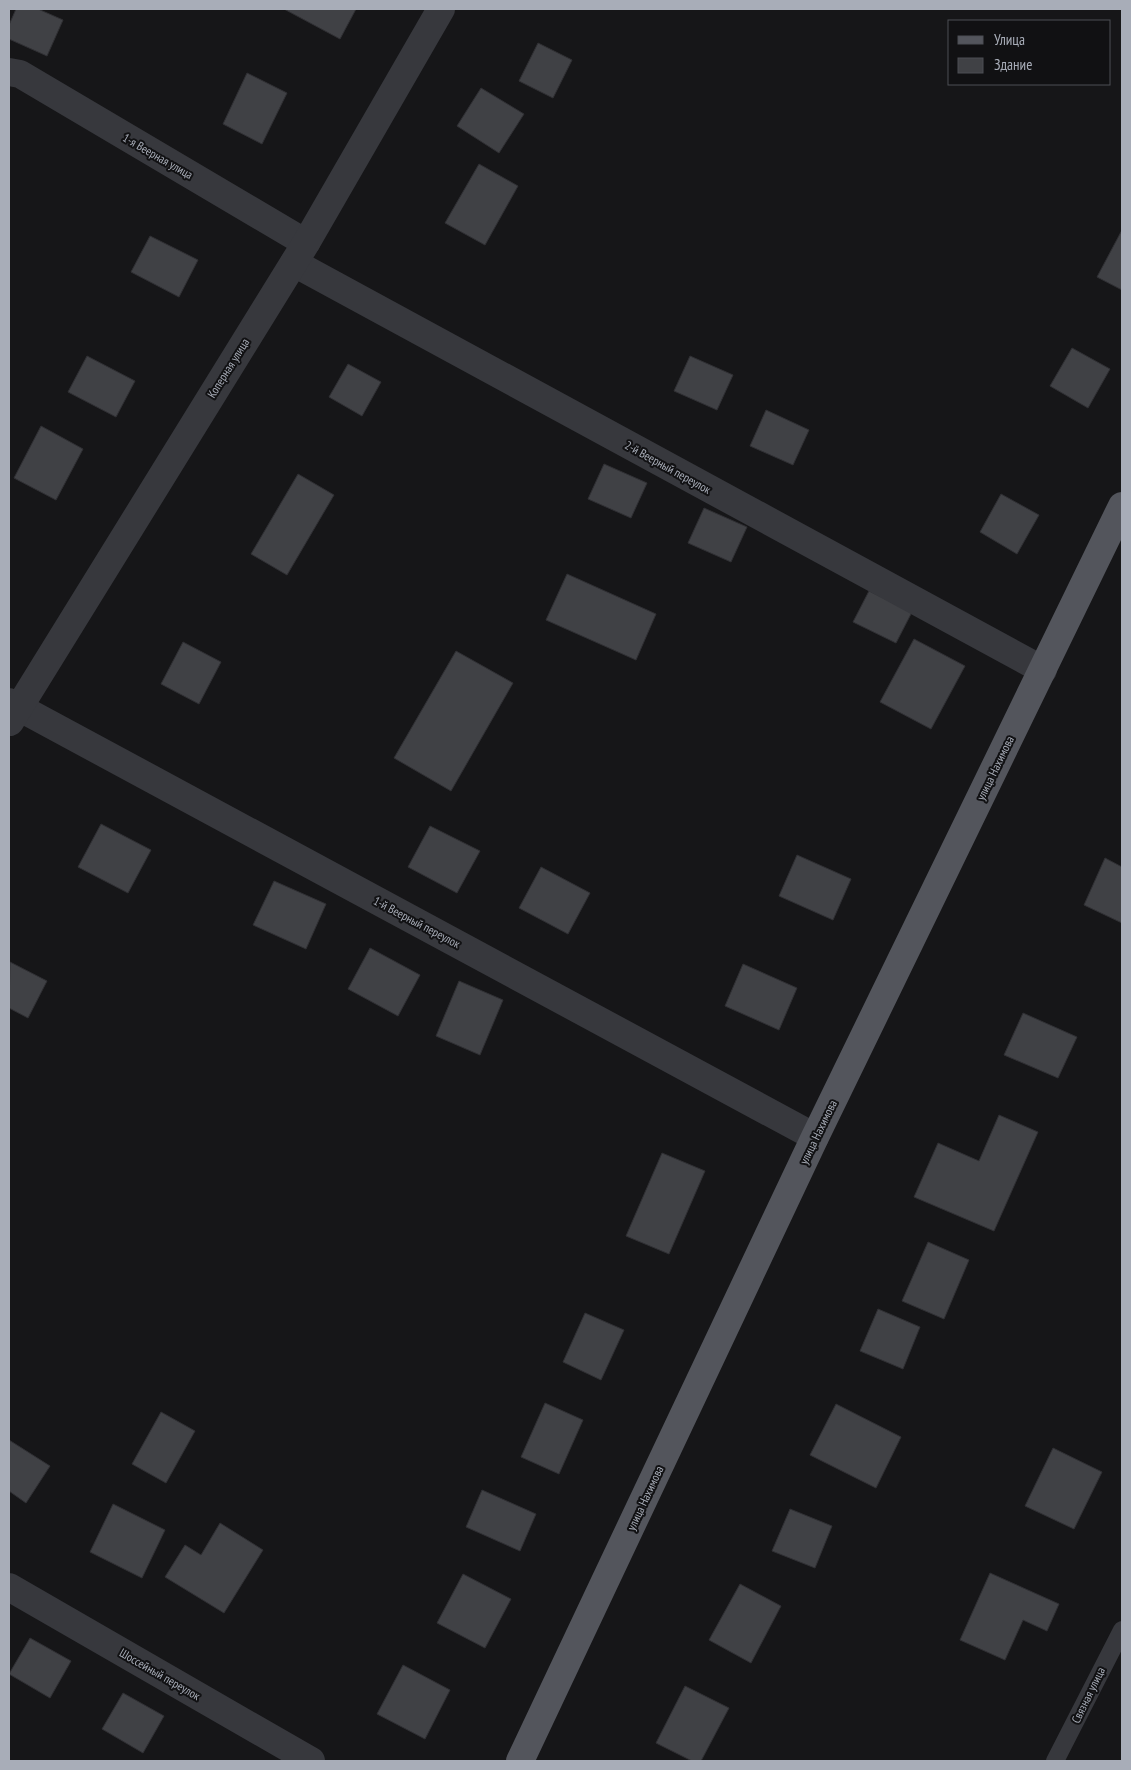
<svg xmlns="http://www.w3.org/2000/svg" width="1131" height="1770" font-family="'PT Sans Narrow',sans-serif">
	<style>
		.building { fill: #404145; stroke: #303034 }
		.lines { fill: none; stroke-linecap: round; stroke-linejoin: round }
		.lane { stroke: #37383d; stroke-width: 18 }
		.street { stroke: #37383d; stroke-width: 28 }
		.primary { stroke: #53555c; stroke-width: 28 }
		.labels { text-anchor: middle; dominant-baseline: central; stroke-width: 4; stroke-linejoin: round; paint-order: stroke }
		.street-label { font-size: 12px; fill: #a8adb8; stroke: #111113 }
	</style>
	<rect width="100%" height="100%" fill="#161618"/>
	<g class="building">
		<path d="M16 9H38L63 20 47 56 9 39V25Z"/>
		<path d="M284 9H356L340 39Z"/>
		<path d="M538 43 572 60 553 98 519 81Z"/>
		<path d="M247 73 287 93 262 144 223 124Z"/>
		<path d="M481 88 524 114 499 153 457 126Z"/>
		<path d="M479 164 518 186 485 245 445 223Z"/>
		<path d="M1122 230V290L1097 277Z"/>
		<path d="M150 236 198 260 179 297 131 272Z"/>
		<path d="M1072 348 1110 369 1088 408 1050 386Z"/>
		<path d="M87 356 135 381 116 417 68 392Z"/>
		<path d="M690 356 733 375 717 410 674 391Z"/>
		<path d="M348 364 381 382 362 416 329 397Z"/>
		<path d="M766 410 809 430 793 465 750 446Z"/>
		<path d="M41 426 83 449 56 500 14 478Z"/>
		<path d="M604 464 647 483 631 518 588 499Z"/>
		<path d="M298 474 334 495 287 575 251 554Z"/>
		<path d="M1001 494 1039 515 1017 554 980 532Z"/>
		<path d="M704 508 747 527 731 562 688 543Z"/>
		<path d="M567 574 656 614 636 660 546 620Z"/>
		<path d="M869 591 912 612 896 643 853 622Z"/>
		<path d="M914 639 965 666 931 729 880 702Z"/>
		<path d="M183 642 221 662 199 704 161 684Z"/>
		<path d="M456 651 513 683 451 791 394 758Z"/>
		<path d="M101 824 151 850 128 893 78 867Z"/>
		<path d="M430 826 480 851 457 893 408 867Z"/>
		<path d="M797 855 851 879 833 920 779 896Z"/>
		<path d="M1105 858 1122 867V923L1084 905Z"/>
		<path d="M541 867 590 893 568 934 519 908Z"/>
		<path d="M274 881 326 904 306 949 253 925Z"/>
		<path d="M370 948 420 975 398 1016 348 989Z"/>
		<path d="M10 962 47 981 28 1018 9 1008Z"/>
		<path d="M743 964 797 988 779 1030 725 1006Z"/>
		<path d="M459 981 503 1000 480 1055 436 1036Z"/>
		<path d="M1023 1013 1077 1037 1058 1078 1004 1055Z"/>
		<path d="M999 1115 1038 1132 994 1231 914 1197 938 1143 979 1161Z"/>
		<path d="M662 1153 705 1171 669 1254 626 1236Z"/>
		<path d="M928 1242 969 1260 944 1319 902 1301Z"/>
		<path d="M878 1309 920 1327 903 1369 860 1351Z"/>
		<path d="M585 1313 624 1330 601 1380 563 1362Z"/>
		<path d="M545 1403 583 1420 559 1474 521 1457Z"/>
		<path d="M836 1404 901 1437 876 1488 810 1455Z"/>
		<path d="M161 1412 195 1431 166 1483 132 1464Z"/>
		<path d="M9 1440 50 1466 26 1503 9 1491Z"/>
		<path d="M1053 1448 1102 1472 1074 1529 1025 1506Z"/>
		<path d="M482 1490 536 1514 520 1551 466 1527Z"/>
		<path d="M113 1504 165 1530 142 1578 90 1552Z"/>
		<path d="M790 1509 832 1526 815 1568 772 1551Z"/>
		<path d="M220 1523 263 1550 224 1613 165 1577 185 1545 201 1555Z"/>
		<path d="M990 1573 1059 1604 1047 1631 1023 1620 1005 1660 960 1640Z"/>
		<path d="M463 1574 511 1599 485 1648 437 1623Z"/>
		<path d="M740 1584 781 1606 751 1663 709 1640Z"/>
		<path d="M30 1638 71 1661 50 1698 9 1674Z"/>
		<path d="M403 1665 450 1690 425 1739 377 1714Z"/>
		<path d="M685 1686 729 1708 701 1761H692L656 1743Z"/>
		<path d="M123 1693 164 1716 143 1753 102 1729Z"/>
	</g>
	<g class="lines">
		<path class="lane" d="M1055 1761 1122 1630"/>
		<g class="street">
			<path d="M9 72 20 74 306 243"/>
			<path d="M294 263 1043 670"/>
			<path d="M9 702 815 1137"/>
			<path d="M10 722 306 243 441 9"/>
			<path d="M9 1587 311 1761"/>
		</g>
		<path class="primary" d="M520 1761 815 1137 1122 506"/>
	</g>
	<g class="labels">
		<g class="street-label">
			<text transform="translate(158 156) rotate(30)">1-я Веерная улица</text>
			<text transform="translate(228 368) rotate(-58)">Коперная улица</text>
			<text transform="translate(668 467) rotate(29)">2-й Веерный переулок</text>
			<text transform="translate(995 768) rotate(-64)">улица Нахимова</text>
			<text transform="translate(417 922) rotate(28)">1-й Веерный переулок</text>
			<text transform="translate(818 1132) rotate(-64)">улица Нахимова</text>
			<text transform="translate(645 1498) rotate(-65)">улица Нахимова</text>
			<text transform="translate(160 1674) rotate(30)">Шоссейный переулок</text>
			<text transform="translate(1088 1695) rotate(-64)">Связная улица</text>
		</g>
	</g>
	<rect width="1131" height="1770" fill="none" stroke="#a8adb8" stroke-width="20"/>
	<rect x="948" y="20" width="162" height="65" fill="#111113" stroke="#4d4f55"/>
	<rect x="958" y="36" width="25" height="8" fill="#53555c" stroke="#4d4f55"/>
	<text x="994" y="45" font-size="15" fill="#a8adb8">Улица</text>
	<rect x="958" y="58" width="25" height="15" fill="#404145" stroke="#4d4f55"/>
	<text x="994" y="70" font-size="15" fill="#a8adb8">Здание</text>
</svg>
